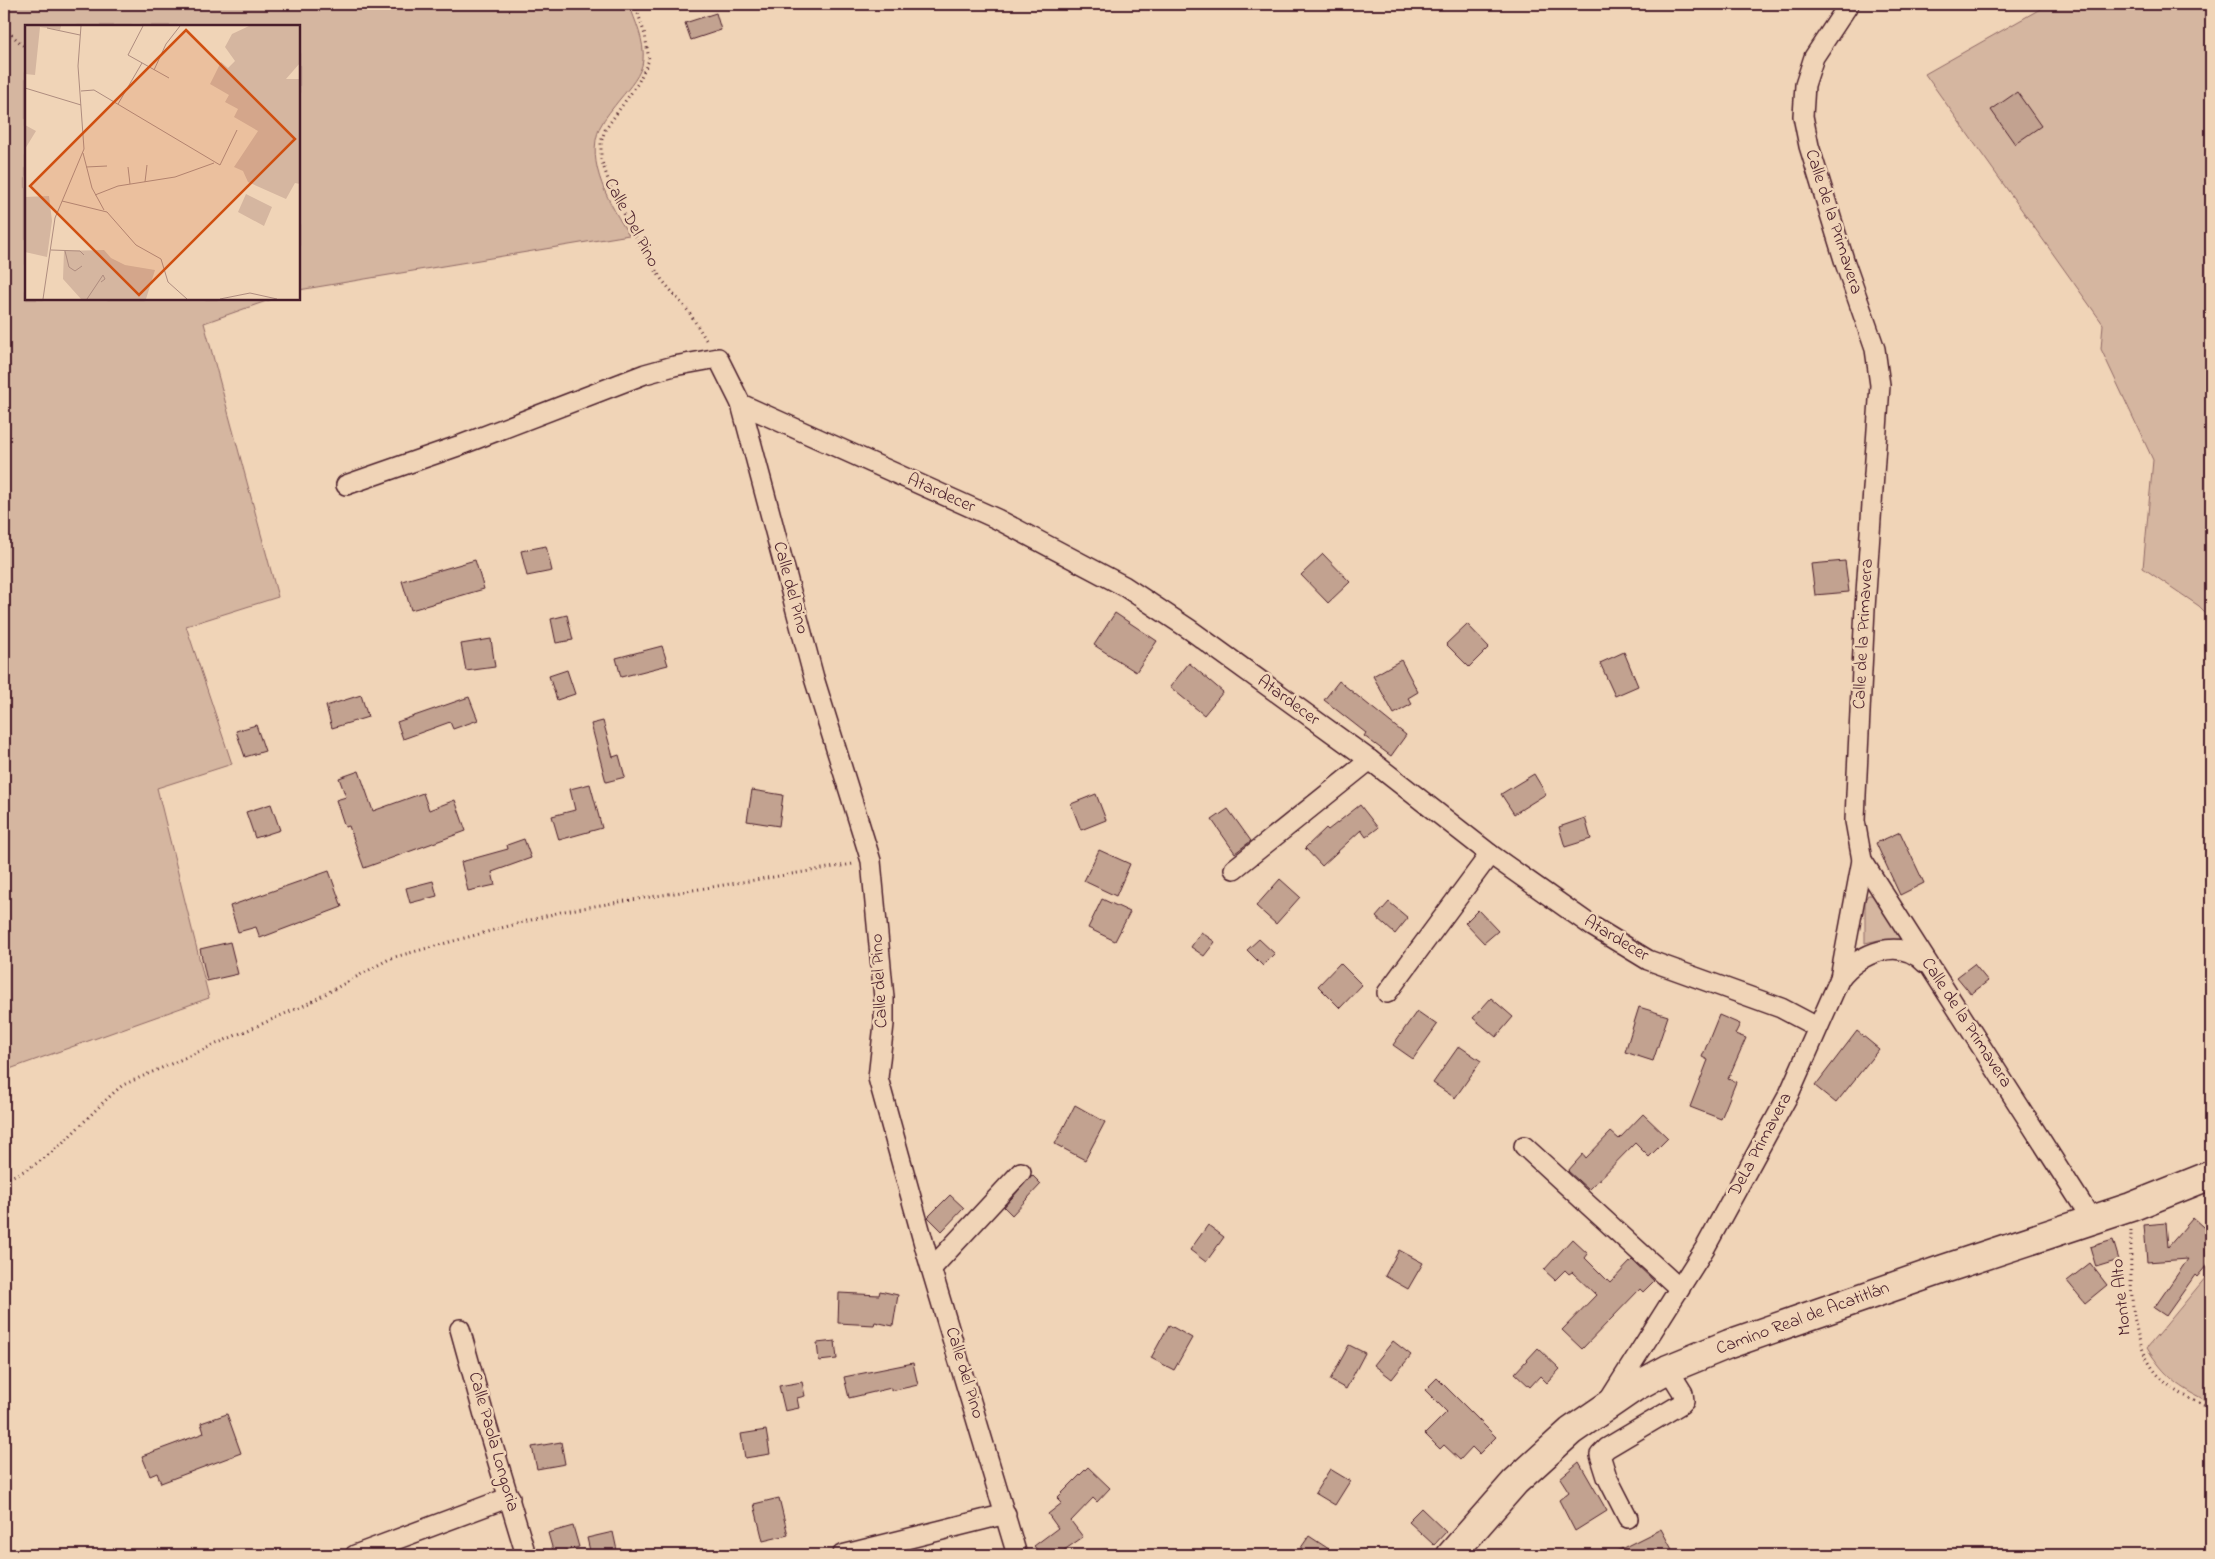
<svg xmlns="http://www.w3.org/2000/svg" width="2215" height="1559" font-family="'Indie Flower',sans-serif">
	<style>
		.green { fill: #d5b6a0; stroke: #906a66 }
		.building { fill: #c2a290; stroke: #4a1f2b }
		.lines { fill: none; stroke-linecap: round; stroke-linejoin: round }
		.street-casing { stroke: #4a1f2b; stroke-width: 22 }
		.secondary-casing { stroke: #4a1f2b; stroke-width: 31 }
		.path { stroke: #4a1f2b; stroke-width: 3; stroke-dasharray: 1 4; stroke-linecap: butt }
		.street { stroke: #f0d4b7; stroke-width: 19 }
		.secondary { stroke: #f0d4b7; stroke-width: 28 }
		.labels { text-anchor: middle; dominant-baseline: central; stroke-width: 5; stroke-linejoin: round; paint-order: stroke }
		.street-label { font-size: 18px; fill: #4a1f2b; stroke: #f0d4b7 }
		.inset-road { fill: none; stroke: #ae8c7f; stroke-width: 1 }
		.view { fill: #d05011; fill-opacity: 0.15; stroke: #d05011; stroke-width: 2.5 }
		.inset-edge { fill: none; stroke: #4a1f2b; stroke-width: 2.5 }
	</style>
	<rect width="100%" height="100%" fill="#f0d4b7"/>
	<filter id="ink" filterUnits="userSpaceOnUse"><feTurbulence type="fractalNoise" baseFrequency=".02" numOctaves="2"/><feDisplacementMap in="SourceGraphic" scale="10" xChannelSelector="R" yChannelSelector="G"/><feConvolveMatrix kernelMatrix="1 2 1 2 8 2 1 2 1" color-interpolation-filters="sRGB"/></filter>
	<g filter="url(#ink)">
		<g class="green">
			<path d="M4 4H629C635 21 645 41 643 60 642 74 629 88 620 99 613 108 605 117 600 127 584 162 611 206 629 235L299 290V26H26V299H272L204 323 278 597 186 626 232 764 157 788 209 998 4 1071Z"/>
			<path d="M2049 4H2211V618L2199 606 2143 568 2153 460 2101 349 2103 324 1925 74Z"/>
			<path d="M1868 895H1873L1905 944 1883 939 1865 943V900Z"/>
			<path d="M2211 1271V1403C2179 1387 2166 1378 2147 1348Z"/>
		</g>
		<g class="building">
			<path d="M716 13 721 30 691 40 685 23Z"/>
			<path d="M2017 92 2041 126 2015 144 1991 110Z"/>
			<path d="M546 546 552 571 527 576 521 551Z"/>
			<path d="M1323 554 1350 582 1328 603 1301 575Z"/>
			<path d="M475 560 484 589 411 610 402 581Z"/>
			<path d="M1845 561 1849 592 1815 595 1811 564Z"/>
			<path d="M1115 613 1157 641 1136 672 1094 645Z"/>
			<path d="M567 615 573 640 556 643 551 619Z"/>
			<path d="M1467 624 1489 647 1469 667 1446 644Z"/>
			<path d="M491 639 495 667 466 671 461 644Z"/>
			<path d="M662 646 668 665 621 677 616 658Z"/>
			<path d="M1624 652 1638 686 1615 696 1600 663Z"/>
			<path d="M1401 660 1418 692 1408 698 1412 704 1394 714 1373 676Z"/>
			<path d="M1189 663 1223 692 1204 715 1170 687Z"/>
			<path d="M567 670 575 694 557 700 549 676Z"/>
			<path d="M1339 681 1406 735 1391 756 1364 736 1366 733 1324 700Z"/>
			<path d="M361 695 368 717 332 728 326 706Z"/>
			<path d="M469 697 478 720 453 729 450 722 403 739 397 722Z"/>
			<path d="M603 721 613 757 619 755 625 777 606 782 591 724Z"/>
			<path d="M256 725 265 751 245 757 236 731Z"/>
			<path d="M359 771 373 811 423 793 429 810 455 800 466 831 364 868 349 826 345 827 336 800 346 797 339 778Z"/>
			<path d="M1534 774 1546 794 1514 814 1501 794Z"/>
			<path d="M590 784 602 828 559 840 552 816 575 810 570 789Z"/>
			<path d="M752 790 783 795 779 826 747 821Z"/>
			<path d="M1096 794 1106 820 1081 830 1071 804Z"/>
			<path d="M271 804 280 830 255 838 246 812Z"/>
			<path d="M1360 805 1378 828 1366 837 1361 830 1322 866 1305 848 1326 828 1328 830Z"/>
			<path d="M1228 809 1251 841 1235 853 1212 820Z"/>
			<path d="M1585 818 1591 839 1565 847 1559 827Z"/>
			<path d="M1900 832 1924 883 1900 895 1876 843Z"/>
			<path d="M524 839 531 858 492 872 495 885 468 891 461 862 508 849 507 845Z"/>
			<path d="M1099 850 1130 864 1116 896 1084 881Z"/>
			<path d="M329 871 342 907 260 938 256 927 238 932 230 906Z"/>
			<path d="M1280 879 1300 897 1276 924 1256 906Z"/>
			<path d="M433 881 437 896 410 903 406 888Z"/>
			<path d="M1102 899 1130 912 1115 941 1088 928Z"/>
			<path d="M1389 902 1408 918 1395 934 1376 917Z"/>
			<path d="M1478 910 1498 931 1484 943 1465 923Z"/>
			<path d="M1201 932 1215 942 1204 956 1191 947Z"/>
			<path d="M1259 939 1275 954 1263 966 1247 950Z"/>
			<path d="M230 942 238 974 207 981 200 949Z"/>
			<path d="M1340 963 1362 985 1340 1008 1318 986Z"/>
			<path d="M1974 964 1988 981 1971 994 1957 977Z"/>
			<path d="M1491 998 1513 1017 1496 1037 1473 1018Z"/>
			<path d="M1639 1007 1668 1016 1653 1061 1625 1052Z"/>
			<path d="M1417 1011 1437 1025 1413 1059 1393 1045Z"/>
			<path d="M1719 1015 1740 1024 1735 1034 1746 1038 1728 1079 1736 1082 1721 1119 1690 1107 1708 1060 1702 1057Z"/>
			<path d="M1857 1031 1879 1049 1836 1103 1815 1086Z"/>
			<path d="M1459 1046 1481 1061 1455 1098 1433 1083Z"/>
			<path d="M1075 1105 1105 1122 1085 1160 1055 1144Z"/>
			<path d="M1643 1114 1668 1138 1649 1157 1635 1143 1589 1190 1568 1171 1583 1154 1586 1158 1611 1132 1619 1139Z"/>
			<path d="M1032 1175 1041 1184 1012 1215 1004 1207Z"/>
			<path d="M950 1195 964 1208 942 1231 928 1217Z"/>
			<path d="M2193 1218 2211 1234V1260L2197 1277 2195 1275 2166 1316 2154 1308 2188 1259 2147 1262 2144 1225 2166 1223 2168 1247Z"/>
			<path d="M1208 1225 1224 1237 1206 1262 1190 1250Z"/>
			<path d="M1572 1239 1588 1254 1585 1258 1610 1283 1632 1260 1654 1281 1643 1292 1640 1289 1582 1349 1562 1330 1596 1295 1572 1272 1569 1274 1565 1270 1555 1280 1544 1270Z"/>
			<path d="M2113 1240 2119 1260 2096 1267 2090 1247Z"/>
			<path d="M1399 1250 1423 1263 1408 1289 1385 1276Z"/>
			<path d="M2090 1263 2107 1285 2085 1303 2067 1281Z"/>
			<path d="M880 1291 898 1295 893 1326 875 1322 874 1325 838 1323 839 1293 879 1295Z"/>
			<path d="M1169 1325 1192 1338 1174 1370 1151 1358Z"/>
			<path d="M835 1341 837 1359 819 1361 817 1343Z"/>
			<path d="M1393 1341 1411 1355 1392 1379 1374 1365Z"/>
			<path d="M1349 1345 1365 1353 1346 1389 1330 1380Z"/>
			<path d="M1538 1348 1560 1369 1547 1383 1540 1376 1530 1387 1515 1373Z"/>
			<path d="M913 1363 918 1385 891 1391V1388L849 1398 844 1377Z"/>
			<path d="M1437 1378 1496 1437 1479 1454 1472 1447 1460 1460 1444 1445 1440 1449 1425 1434 1447 1412 1425 1390Z"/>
			<path d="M802 1382 805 1396 797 1398 799 1408 785 1411 779 1386Z"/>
			<path d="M227 1414 241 1453 161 1483 157 1473 150 1476 142 1456 204 1433 201 1423Z"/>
			<path d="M766 1430 770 1454 745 1458 741 1434Z"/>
			<path d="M561 1442 565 1464 537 1469 532 1447Z"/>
			<path d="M1579 1462 1607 1511 1575 1531 1559 1500 1569 1492 1560 1478Z"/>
			<path d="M1088 1467 1110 1488 1097 1502 1093 1498 1071 1521 1083 1537 1057 1555H1041L1034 1546 1058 1528 1048 1514 1062 1503 1057 1498Z"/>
			<path d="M1330 1469 1350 1481 1335 1505 1315 1493Z"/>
			<path d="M779 1498 788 1535 763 1541 754 1504Z"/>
			<path d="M1421 1508 1446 1532 1434 1545 1408 1521Z"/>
			<path d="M573 1526 579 1547 554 1554 548 1533Z"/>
			<path d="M1661 1529 1675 1555H1609Z"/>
			<path d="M613 1532 618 1555H591L587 1538Z"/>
			<path d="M1309 1536 1338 1555H1296Z"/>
		</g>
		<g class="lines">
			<g class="street-casing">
				<g id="street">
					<path d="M1849 4 1814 57 1805 85 1803 116 1809 146 1845 263 1875 349 1880 385 1865 608 1856 795 1855 821 1862 860 2092 1220"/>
					<path d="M741 404 997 519 1124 586 1189 629 1370 760 1490 854 1592 926 1648 960 1781 1008 1817 1027"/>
					<path d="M346 485 458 446 645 374 674 366 718 358 741 404 814 678 871 861 884 998V1024L878 1078 927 1255 1017 1555"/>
					<path d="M1234 869 1370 760"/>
					<path d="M1840 978C1859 953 1900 936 1925 963"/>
					<path d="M1387 993 1490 854"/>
					<path d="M1524 1146 1680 1289"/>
					<path d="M932 1268 1021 1172"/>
					<path d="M460 1329 487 1426 526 1555"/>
					<path d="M1609 1400 1705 1248 1789 1094 1840 978 1862 860"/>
					<path d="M1628 1518 1607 1477 1600 1455 1607 1448 1681 1404 1684 1401 1683 1393 1668 1369"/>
					<path d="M355 1555 510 1497"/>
					<path d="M842 1555 1006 1514"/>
				</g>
			</g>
			<g class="secondary-casing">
				<path id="secondary" d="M1451 1555 1515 1482 1571 1431 1635 1387 1668 1369 1729 1344 1944 1269 2131 1207 2211 1175"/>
			</g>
			<g class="path">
				<path d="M635 4 645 35 649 60 638 83 605 130 601 142V159L612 191 644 252 662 280 689 312 708 343"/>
				<path d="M4 28 26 48"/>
				<path d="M4 1179C54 1164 84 1116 123 1085L307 1004 391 958 564 911 853 864"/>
				<path d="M2131 1230C2131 1278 2126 1348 2165 1382 2178 1394 2196 1401 2211 1409"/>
			</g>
			<use href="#street" class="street"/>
			<use href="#secondary" class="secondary"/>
		</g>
	</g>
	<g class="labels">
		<g class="street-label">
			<text transform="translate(1833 222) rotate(72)">Calle de la Primavera</text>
			<text transform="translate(631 223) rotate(62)">Calle Del Pino</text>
			<text transform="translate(941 494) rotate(24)">Atardecer</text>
			<text transform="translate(790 588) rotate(75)">Calle del Pino</text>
			<text transform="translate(1864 634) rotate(-87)">Calle de la Primavera</text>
			<text transform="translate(1288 701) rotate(36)">Atardecer</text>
			<text transform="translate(1616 939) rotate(31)">Atardecer</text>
			<text transform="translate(880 981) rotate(-93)">Calle del Pino</text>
			<text transform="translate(1966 1023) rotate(57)">Calle de la Primavera</text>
			<text transform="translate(1761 1145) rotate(-62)">DeLa Primavera</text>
			<text transform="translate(2122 1297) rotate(-96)">Monte Alto</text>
			<text transform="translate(1803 1319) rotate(-20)">Camino Real de Acatitlán</text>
			<text transform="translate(964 1373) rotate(73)">Calle del Pino</text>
			<text transform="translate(493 1442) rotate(74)">Calle Paola Longoria</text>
		</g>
	</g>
	<g transform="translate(25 25)">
		<rect width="275" height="275" fill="#f0d4b7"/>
		<path d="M0 1H36L35 5 15 2 10 50 0 49ZM224 1H275V38L261 54H275V159L270 158 261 174 223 157 218 146 209 142 233 106 209 92 213 84 200 77 204 70 185 59 196 37 203 43 210 36 200 22 207 9ZM0 100 11 106 0 124ZM221 169 247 182 239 201 213 187ZM24 171 27 196 22 232 0 227V172ZM79 225 86 233 100 240 130 245 121 274H56L38 254 39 226Z" fill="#d5b6a0"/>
		<path class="inset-road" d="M118 1 103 30 144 53M22 3 55 10M129 45 141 19 155 1M0 63 56 80M56 66 69 65 195 140 212 105M93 79 117 38M58 128 67 163 79 185M61 142 82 141M103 142 105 159M120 157 122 140M70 170 93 161 150 152 189 138M37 176 82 187 111 220 136 234 143 257 162 274M26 225 55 226 59 230M40 226 44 242 50 246 57 241M18 274 30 193 59 124 53 41 56 1M62 274 78 250 80 254 76 257M195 274 225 268 252 274"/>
		<path class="view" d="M161 5 270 114 114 270 5 161Z"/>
		<rect width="275" height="275" class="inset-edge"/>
	</g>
	<rect width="2215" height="1559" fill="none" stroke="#f0d4b7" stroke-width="20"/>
	<rect x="10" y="10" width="2195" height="1539" fill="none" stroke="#4a1f2b" stroke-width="2" filter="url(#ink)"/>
</svg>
